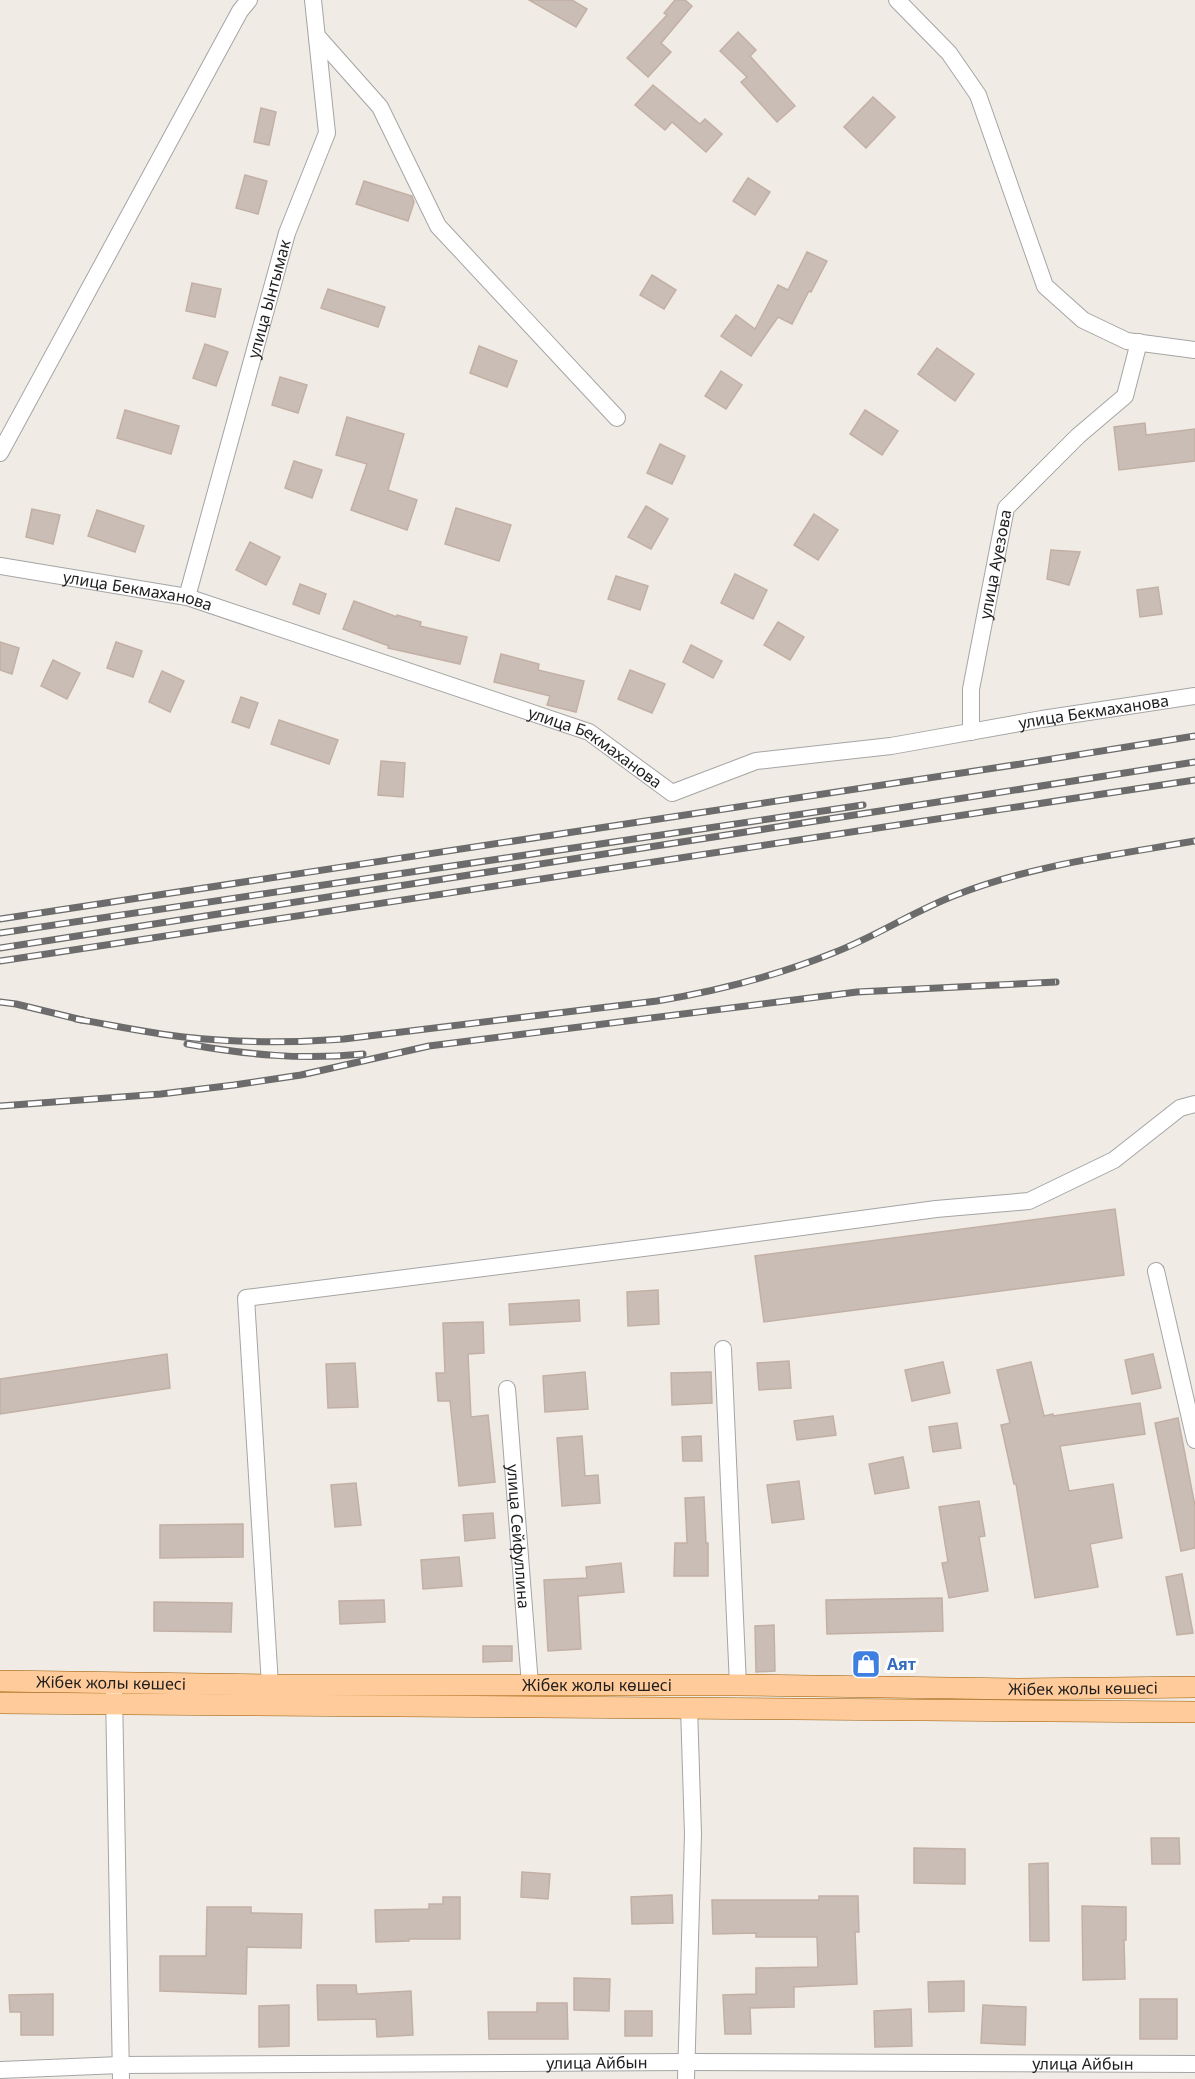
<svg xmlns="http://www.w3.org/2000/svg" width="1195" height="2079" font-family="'Noto Sans',sans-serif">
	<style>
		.building { fill: #c9bdb6; stroke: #c3b0a5; stroke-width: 1.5 }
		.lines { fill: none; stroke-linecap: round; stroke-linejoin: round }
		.minor-casing { stroke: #a5a5a5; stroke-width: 18 }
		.major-casing { stroke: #995a00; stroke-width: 22 }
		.minor { stroke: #fff; stroke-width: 16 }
		.major { stroke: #ffcb9a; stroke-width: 21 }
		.rail-casing { stroke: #6c6c6c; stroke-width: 7 }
		.rail { stroke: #fff; stroke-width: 4.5; stroke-dasharray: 14; stroke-linecap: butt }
		.labels { text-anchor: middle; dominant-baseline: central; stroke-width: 6; stroke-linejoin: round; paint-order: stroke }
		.street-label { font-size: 16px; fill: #1e1e1e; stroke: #fff }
		.shop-label { font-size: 16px; font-weight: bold; fill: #366cbe; stroke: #fff; text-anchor: start }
	</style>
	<rect width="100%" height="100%" fill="#f0ebe4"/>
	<g class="building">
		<path d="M529 0H572L587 9 576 27Z"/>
		<path d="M675 0H685L692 6 661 43 671 52 648 77 627 58 667 15 664 13Z"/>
		<path d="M738 32 756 50 750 56 795 106 777 122 741 82 747 77 720 51Z"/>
		<path d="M653 85 700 124 705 119 722 134 706 152 672 122 665 130 635 105Z"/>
		<path d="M873 97 895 117 866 148 844 127Z"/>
		<path d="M261 108 276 112 269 145 254 142Z"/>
		<path d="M245 175 267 181 258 214 236 208Z"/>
		<path d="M748 178 770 192 755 215 733 201Z"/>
		<path d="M364 181 412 196 414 202 408 221 356 204Z"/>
		<path d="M807 252 827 261 811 292 809 291 792 324 778 317 751 356 721 336 736 315 755 329 778 285 788 290Z"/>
		<path d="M652 275 676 290 664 309 640 295Z"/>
		<path d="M192 283 221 289 215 317 186 311Z"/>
		<path d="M328 289 385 307 378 327 321 308Z"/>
		<path d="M205 344 228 352 216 386 193 378Z"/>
		<path d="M479 346 517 361 507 387 470 373Z"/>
		<path d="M937 348 974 374 955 401 918 374Z"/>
		<path d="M721 371 742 385 726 409 705 396Z"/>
		<path d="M280 377 307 385 298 413 272 405Z"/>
		<path d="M125 410 179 426 171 454 117 438Z"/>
		<path d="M865 410 898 431 882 455 850 434Z"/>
		<path d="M347 417 404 434 388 490 417 500 407 530 351 510 367 464 336 455Z"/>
		<path d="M1145 423 1146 435 1195 429V461L1119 470 1114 427Z"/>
		<path d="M660 444 685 456 672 484 647 473Z"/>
		<path d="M294 461 322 470 312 498 285 488Z"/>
		<path d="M646 506 668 519 651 549 628 537Z"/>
		<path d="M456 508 511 525 499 561 445 544Z"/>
		<path d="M32 509 60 515 53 544 26 537Z"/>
		<path d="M97 510 144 526 135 552 88 536Z"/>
		<path d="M814 514 838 530 818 560 794 545Z"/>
		<path d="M250 542 280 557 266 585 236 570Z"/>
		<path d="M1051 550 1080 552 1069 585 1047 579Z"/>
		<path d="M735 574 767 590 753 619 721 603Z"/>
		<path d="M616 576 648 586 640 610 608 599Z"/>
		<path d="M300 584 326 594 319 614 293 604Z"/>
		<path d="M1158 587 1162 614 1140 617 1137 590Z"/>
		<path d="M354 601 397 617V615L421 622 420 626 467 637 460 664 388 648 389 646 343 629Z"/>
		<path d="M778 622 804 637 790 660 764 645Z"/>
		<path d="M0 642 19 648 12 674 0 670Z"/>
		<path d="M116 642 142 651 133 677 107 668Z"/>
		<path d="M691 645 722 661 713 678 683 662Z"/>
		<path d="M501 654 539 664 538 670 584 681 576 712 547 705 550 696 494 682Z"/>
		<path d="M53 660 80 673 67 699 41 686Z"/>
		<path d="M630 670 665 684 652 713 618 699Z"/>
		<path d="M162 671 184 681 170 712 149 702Z"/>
		<path d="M241 697 258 703 249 728 232 722Z"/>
		<path d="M279 720 338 740 329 764 271 744Z"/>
		<path d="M381 761 405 763 403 797 378 795Z"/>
		<path d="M1115 1209 1124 1275 764 1322 755 1256Z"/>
		<path d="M658 1290 659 1324 628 1326 627 1292Z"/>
		<path d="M579 1300 580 1321 510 1325 509 1304Z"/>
		<path d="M483 1322 484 1353 468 1354 471 1417 488 1415 495 1482 459 1486 450 1401H438L436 1373H445L443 1323Z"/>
		<path d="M167 1354 170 1388 0 1414V1379Z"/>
		<path d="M1153 1354 1161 1388 1132 1394 1125 1360Z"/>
		<path d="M789 1361 791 1388 759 1390 757 1363Z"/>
		<path d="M943 1362 950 1393 912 1401 905 1370Z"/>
		<path d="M1031 1362 1044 1416 1053 1414V1416L1140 1403 1145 1434 1060 1446 1069 1491 1113 1484 1122 1538 1090 1544 1098 1587 1035 1598 1016 1484H1014L1001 1425 1010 1423 997 1370Z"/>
		<path d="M355 1363 358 1407 328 1408 326 1364Z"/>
		<path d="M585 1372 588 1409 545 1412 543 1376Z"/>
		<path d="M711 1372 712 1403 672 1405 671 1373Z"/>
		<path d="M833 1416 836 1435 797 1440 794 1421Z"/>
		<path d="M1178 1418 1195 1506V1548L1181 1551 1155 1423Z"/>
		<path d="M957 1423 961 1448 933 1452 929 1427Z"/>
		<path d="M582 1436 585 1476 598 1475 600 1503 562 1506 557 1438Z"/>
		<path d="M701 1436 702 1461H683L682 1437Z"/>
		<path d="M903 1457 909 1488 875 1494 869 1464Z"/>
		<path d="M799 1481 804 1519 772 1523 767 1485Z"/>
		<path d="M356 1483 361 1525 335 1527 331 1485Z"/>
		<path d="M704 1497 706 1543H708V1576H674L675 1543H687L685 1498Z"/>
		<path d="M979 1501 985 1536 979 1537 988 1591 949 1598 942 1563 948 1562 939 1507Z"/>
		<path d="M493 1513 495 1538 465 1541 463 1515Z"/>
		<path d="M243 1524V1557L160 1558V1525Z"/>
		<path d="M459 1557 462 1586 423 1589 421 1560Z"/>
		<path d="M621 1563 624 1592 578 1596 581 1649 548 1651 544 1580 587 1578 586 1567Z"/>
		<path d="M1182 1574 1193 1633 1177 1635 1166 1577Z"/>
		<path d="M942 1598 943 1631 827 1634 826 1600Z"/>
		<path d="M384 1600 385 1622 340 1624 339 1601Z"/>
		<path d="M154 1602 232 1603 231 1632 154 1631Z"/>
		<path d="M774 1625 775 1671 756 1672 755 1626Z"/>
		<path d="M483 1646H512V1661L483 1662Z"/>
		<path d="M1151 1838H1179L1180 1864H1152Z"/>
		<path d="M914 1848 965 1849V1884L914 1883Z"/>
		<path d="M1048 1863 1049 1941H1030L1029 1864Z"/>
		<path d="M522 1872 550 1874 548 1899 521 1897Z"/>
		<path d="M672 1895 673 1923 632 1924 631 1897Z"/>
		<path d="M819 1896H858L859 1932H855L857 1984 794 1987V2007L750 2008 751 2034H725L723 1995 756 1994V1968L818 1967 817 1937H756V1933L713 1934 712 1900H819Z"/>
		<path d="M443 1897H460V1939H409V1941L376 1942 375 1910 429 1909V1904H443Z"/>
		<path d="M1082 1906 1126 1907V1940H1124L1125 1979 1083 1980Z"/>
		<path d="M207 1907H251V1913L302 1914 301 1948 247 1947 246 1994 160 1991V1956H206Z"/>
		<path d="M574 1978 610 1979 609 2011 574 2010Z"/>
		<path d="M964 1981V2011L929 2012 928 1982Z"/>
		<path d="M317 1985H356L357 1994 411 1991 413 2035 377 2037 376 2019 318 2020Z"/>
		<path d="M53 1994V2035H21V2012H10L9 1995Z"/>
		<rect x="1140" y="1999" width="37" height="40"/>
		<path d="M537 2003H567L568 2039H489L488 2012H537Z"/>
		<path d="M289 2005V2046L259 2047V2006Z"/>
		<path d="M983 2005 1026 2007 1025 2045 981 2043Z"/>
		<path d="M911 2009 912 2046 875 2047 874 2011Z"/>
		<rect x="625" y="2011" width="27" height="25"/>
	</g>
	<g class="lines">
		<g class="minor-casing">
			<g id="minor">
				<path d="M897 0 949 53 978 95 1045 286 1083 320 1127 341 1195 350"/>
				<path d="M317 36 380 107 438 226 617 418"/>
				<path d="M0 453 240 11 249 0"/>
				<path id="s1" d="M0 566 187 597 589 732 672 793 756 761 891 746 1042 719 1195 696"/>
				<path id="s2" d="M187 597 287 233 327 133 313 0"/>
				<path id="s3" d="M971 732V689L1006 508 1078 436 1125 396 1139 342"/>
				<path d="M1156 1271 1195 1440"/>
				<path d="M723 1349 738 1685"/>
				<path id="s4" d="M507 1389 530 1685"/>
				<path d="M270 1685 246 1298 691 1242 936 1209 1029 1201 1114 1160 1180 1108 1195 1104"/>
				<path d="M114 1692 121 2079"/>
				<path id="s5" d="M0 2070 120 2065 686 2062 1195 2064"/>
				<path d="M686 2079 693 1834 689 1707"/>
			</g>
		</g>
		<g class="major-casing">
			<g id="major">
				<path id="s6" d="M0 1681 270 1685H738L1018 1689 1195 1687"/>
				<path d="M0 1703 1195 1712"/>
			</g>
		</g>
		<use href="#minor" class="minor"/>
		<use href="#major" class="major"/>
		<g class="rail-casing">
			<g id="rail">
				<path d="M0 919 1014 765 1195 736"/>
				<path d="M0 933 863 805"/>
				<path d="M0 948 1195 762"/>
				<path d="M0 961 1195 780"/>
				<path d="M0 1002 16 1004 82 1020"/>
				<path d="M76 1019C112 1025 148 1033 184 1037 238 1043 291 1043 344 1039L657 1001C717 991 776 976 833 953 875 937 914 911 956 895 1033 865 1114 855 1195 841"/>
				<path d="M187 1044C248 1055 302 1060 363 1054"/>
				<path d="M0 1106 161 1094 234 1085 301 1075 429 1046 857 992 1056 982"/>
			</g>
		</g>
		<use href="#rail" class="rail"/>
	</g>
	<defs>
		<g id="shop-square" transform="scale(1.5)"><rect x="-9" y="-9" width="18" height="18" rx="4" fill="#3f7fe0" stroke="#fff"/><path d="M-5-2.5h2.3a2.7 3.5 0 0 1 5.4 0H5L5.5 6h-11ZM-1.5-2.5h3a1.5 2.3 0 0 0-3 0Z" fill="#fff"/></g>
	</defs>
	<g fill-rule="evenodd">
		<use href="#shop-square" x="866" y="1664"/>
	</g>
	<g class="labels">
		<g class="street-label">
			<text stroke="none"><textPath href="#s2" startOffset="309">улица Ынтымак</textPath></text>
			<text stroke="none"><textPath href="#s3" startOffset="170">улица Ауезова</textPath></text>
			<text stroke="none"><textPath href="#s1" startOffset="140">улица Бекмаханова</textPath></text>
			<text stroke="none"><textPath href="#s1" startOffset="1148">улица Бекмаханова</textPath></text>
			<text stroke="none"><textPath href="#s1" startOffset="626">улица Бекмаханова</textPath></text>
			<text stroke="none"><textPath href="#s4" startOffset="148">улица Сейфуллина</textPath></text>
			<text stroke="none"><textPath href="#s6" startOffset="111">Жібек жолы көшесі</textPath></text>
			<text stroke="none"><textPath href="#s6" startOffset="597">Жібек жолы көшесі</textPath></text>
			<text stroke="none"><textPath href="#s6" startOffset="1083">Жібек жолы көшесі</textPath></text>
			<text stroke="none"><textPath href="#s5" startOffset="597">улица Айбын</textPath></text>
			<text stroke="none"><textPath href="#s5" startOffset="1083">улица Айбын</textPath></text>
		</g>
		<g class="shop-label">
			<text x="887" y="1664">Аят</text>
		</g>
	</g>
</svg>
